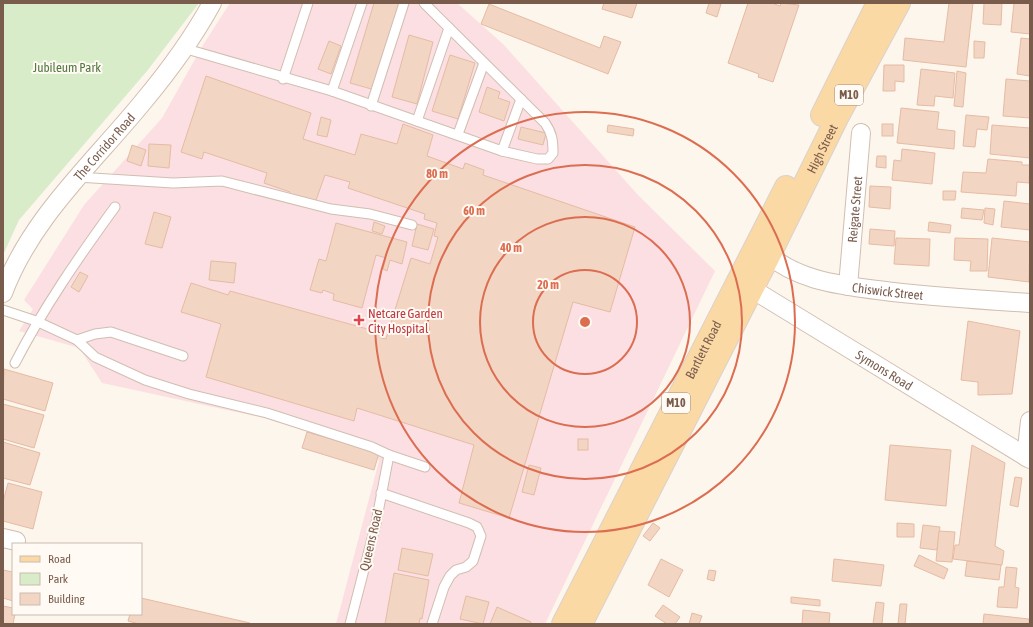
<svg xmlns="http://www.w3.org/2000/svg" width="1033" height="627" font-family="'Asap Condensed',sans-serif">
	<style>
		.medical { fill: #fbdfe3 }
		.green { fill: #d8ecc9 }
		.building { fill: #f3d5c3; stroke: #e6bba3 }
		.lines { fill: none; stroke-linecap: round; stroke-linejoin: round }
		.lane-casing { stroke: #d1beb0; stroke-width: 11 }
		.street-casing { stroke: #d1beb0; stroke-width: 20 }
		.primary-casing { stroke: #dad1cd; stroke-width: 24 }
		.lane { stroke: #fff; stroke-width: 9 }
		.street { stroke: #fff; stroke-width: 18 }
		.primary { stroke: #fbd9a5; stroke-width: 22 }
		.ring { fill: none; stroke: #dc6d51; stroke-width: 2 }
		.health-dot { fill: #e0444e; stroke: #fffaf3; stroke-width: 1.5 }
		.labels { text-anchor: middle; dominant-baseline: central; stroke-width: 4; stroke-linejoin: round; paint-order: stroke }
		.shield { fill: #fffaf3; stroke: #a28b7f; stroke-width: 1 }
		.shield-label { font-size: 12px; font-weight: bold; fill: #7a5c4d }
		.park-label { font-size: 13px; fill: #537a41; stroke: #fffaf3 }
		.street-label { font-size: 13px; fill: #7a5c4d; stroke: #fffaf3 }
		.health-label { font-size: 13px; fill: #be3a42; stroke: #fffaf3; text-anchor: start }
		.centre { fill: #dc6d51; stroke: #fffaf3; stroke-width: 2 }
		.ring-label { font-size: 12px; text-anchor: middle; font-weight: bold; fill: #dc6d51; stroke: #fffaf3; stroke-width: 4; stroke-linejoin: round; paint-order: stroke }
	</style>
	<rect width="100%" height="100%" fill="#fdf6ec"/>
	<path class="medical" d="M230 3H457L503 44 638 195 715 271 545 624H336L379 461 377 456 372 453 322 435 260 417 102 383 82 352 76 347 19 331 33 309 24 300 84 205 162 118 203 45Z"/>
	<path class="green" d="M3 3H199L147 71 19 220 3 255Z"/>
	<g class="building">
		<path d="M374 3H402L375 90 350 83Z"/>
		<path d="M604 3H637L632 18 602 9Z"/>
		<path d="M709 3 721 4 717 17 706 13Z"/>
		<path d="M748 3H772L780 6 781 3 799 5 773 82 758 77 759 74 728 63Z"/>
		<path d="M949 3H973L966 67 903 60 905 38 944 42Z"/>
		<path d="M984 3H1002L1001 25 983 24Z"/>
		<path d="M1014 3H1030V34L1011 32Z"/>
		<path d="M489 4 600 48 604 36 621 42 608 74 481 24Z"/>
		<path d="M409 35 433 42 417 104 392 97Z"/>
		<path d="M1021 38 1030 39V76L1017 74Z"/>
		<path d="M329 41 341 46 331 74 318 69Z"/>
		<path d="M974 41 985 42 984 58H974Z"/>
		<path d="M450 55 475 63 458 119 432 111Z"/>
		<path d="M884 65H904V82L895 81V91H883Z"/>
		<path d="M921 69 955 73 953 98 935 96 934 106 917 105Z"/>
		<path d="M957 71 966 73 963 107 954 106Z"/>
		<path d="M206 76 311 113 303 139 355 155 361 134 397 144 403 124 433 135 427 156 463 169 465 163 484 170 483 175 635 227 610 312 573 302 509 518 459 503 474 445 357 408 354 421 206 377 221 324 181 312 191 283 228 295 230 291 382 333 381 338 386 339 411 258 430 264 438 237 434 236 437 223 424 219 425 214 348 188 350 182 325 175 315 203 290 196V192L264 183 267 173 204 152 202 159 181 152Z"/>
		<path d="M1006 79 1030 81V118L1003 116Z"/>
		<path d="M487 87 500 92 498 98 510 102 504 121 479 112Z"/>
		<path d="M901 108 939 112 937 129 955 131 954 149 897 143Z"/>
		<path d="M966 115 989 117 987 130 977 129 975 147 963 146Z"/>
		<path d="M321 117 331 120 327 137 317 135Z"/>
		<rect x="882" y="124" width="11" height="12"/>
		<path d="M608 125 634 129 633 136 607 132Z"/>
		<path d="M992 125 1030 128V158L990 154Z"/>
		<path d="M521 127 546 133 543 145 518 139Z"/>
		<path d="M149 144 171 145 169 168 148 166Z"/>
		<path d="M132 145 146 150 141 166 127 161Z"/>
		<path d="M902 149 935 153 932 184 892 180 894 160 901 161Z"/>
		<path d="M877 156H886V168L876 167Z"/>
		<path d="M988 159 1022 162V165H1030L1029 183 1017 182 1016 196 961 192 963 172 986 173Z"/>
		<path d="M870 186 891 187 890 209 869 207Z"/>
		<path d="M943 191H956L955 200H943Z"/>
		<path d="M1004 201 1030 204V230L1001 227Z"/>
		<path d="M962 208 984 210 982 220 961 218Z"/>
		<path d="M985 208 995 209 993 225 984 223Z"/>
		<path d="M154 212 171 217 162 248 145 244Z"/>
		<path d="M374 222 385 226 382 234 372 231Z"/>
		<path d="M929 222 951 225 950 233 928 231Z"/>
		<path d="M336 223 407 242 402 264 390 260 387 271 383 269 386 258 376 255 362 308 333 300 334 294 323 290 322 293 310 290 319 259 326 261Z"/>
		<path d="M417 224 434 229 428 250 412 246Z"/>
		<path d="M870 229 895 231 894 246 869 244Z"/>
		<path d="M896 238 930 239 929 266 894 264Z"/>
		<path d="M955 238 988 239 987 271H970L971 261 954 260Z"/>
		<path d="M992 238 1030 242 1029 282 988 277Z"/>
		<path d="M211 261 236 263 234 283 209 280Z"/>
		<path d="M80 272 88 276 79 292 71 287Z"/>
		<path d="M968 321 1020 331 1012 394 978 395V382L961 380Z"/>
		<path d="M4 369 53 383 45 411 3 399Z"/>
		<path d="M3 404 44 415 34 448 3 439Z"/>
		<path d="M307 432 379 453 374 470 302 448Z"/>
		<rect x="578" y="439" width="10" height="11"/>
		<path d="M3 442 40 453 30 485 3 478Z"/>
		<path d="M890 445 951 450 946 506 885 500Z"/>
		<path d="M972 445 1005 463 995 546 1004 551 1002 565 953 559 955 545H959Z"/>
		<path d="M529 465 541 468 534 495 522 492Z"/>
		<path d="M1015 477 1022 478 1018 507 1010 505Z"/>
		<path d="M8 483 42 492 33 529 3 521V502Z"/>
		<path d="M653 523 660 528 650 541 643 536Z"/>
		<path d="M897 523 914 524V537H897Z"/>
		<path d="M923 525 940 527 937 550 920 548Z"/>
		<path d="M939 531 955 532 952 562 936 561Z"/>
		<path d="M402 548 433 554 428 576 398 570Z"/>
		<path d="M919 555 948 569 944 579 914 566Z"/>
		<path d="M661 559 683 570 669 597 648 585Z"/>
		<path d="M834 559 884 565 881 586 832 581Z"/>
		<path d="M967 561 1001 565 999 580 965 576Z"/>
		<path d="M1006 567 1017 568 1015 587 1019 588 1017 608 997 607 999 587H1004Z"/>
		<path d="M3 570 13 572V601L3 598Z"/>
		<path d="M709 570 716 571 714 581 707 579Z"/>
		<path d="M394 573 429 580 422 619 420 618 419 624H385Z"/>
		<path d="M466 596 489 602 483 624 460 619Z"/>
		<path d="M791 597 820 600V606L791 603Z"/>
		<path d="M141 598 250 623V624H139L128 621 130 614H141Z"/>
		<path d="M876 602 884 603 882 624H873Z"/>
		<path d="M900 604H907L905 624H898Z"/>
		<path d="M663 605 680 617 675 624H667L655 616Z"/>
		<path d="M3 606 13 608V614H15L13 624H3Z"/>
		<path d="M497 607 531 622 530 624H490Z"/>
		<path d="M803 610 830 613 829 624H802Z"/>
		<path d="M692 613 702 616 699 624H689Z"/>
		<path d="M984 614 1029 619V624H983Z"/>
	</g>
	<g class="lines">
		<g class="lane-casing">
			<g id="lane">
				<path d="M183 48 332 91 502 151 537 159H548L553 153C553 140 552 133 545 123L424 3"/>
				<path d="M283 79 308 3"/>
				<path d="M332 91 362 3"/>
				<path d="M371 106 404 3"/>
				<path d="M417 121 449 28"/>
				<path d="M458 134 484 63"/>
				<path d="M502 151 521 99"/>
				<path d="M77 177 173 183 222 181 331 209 370 214 412 225"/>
				<path d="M3 310 36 321 77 340 95 357 145 380 189 394 267 413 372 447 389 455 425 467"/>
				<path d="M77 340 95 334 111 332 183 356"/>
				<path d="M15 363C44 307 78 258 115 207"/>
				<path d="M381 493 469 523 477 527 481 536 473 561 466 567 456 570 450 576 444 587 432 624"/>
				<path d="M350 624 376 523 389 455"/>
			</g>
		</g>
		<g class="street-casing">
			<g id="street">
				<path id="s1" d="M760 247C794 283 847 286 893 292 939 297 984 300 1030 303"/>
				<path id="s2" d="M742 281 752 289 1030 459"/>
				<path id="s3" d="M848 286 861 133"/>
				<path id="s4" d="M3 293C31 218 92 164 142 103 168 72 193 38 212 3"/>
				<path d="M1026 457 1030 421"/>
				<path d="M3 538 16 541"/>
			</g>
		</g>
		<g class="primary-casing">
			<g id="primary">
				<path d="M822 115 878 3"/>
				<path id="s5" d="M563 624 786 187"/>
				<path id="s6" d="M581 624 769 256 838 116 899 3"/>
			</g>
		</g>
		<use href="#lane" class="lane"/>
		<use href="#street" class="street"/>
		<use href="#primary" class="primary"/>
	</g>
	<g class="ring">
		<circle cx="585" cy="322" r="52"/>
		<circle cx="585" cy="322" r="105"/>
		<circle cx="585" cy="322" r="157"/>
		<circle cx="585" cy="322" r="210"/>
	</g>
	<path class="health-dot" d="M357 314h4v4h4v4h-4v4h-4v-4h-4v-4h4z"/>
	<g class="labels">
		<g class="shield">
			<rect x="835" y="85" width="28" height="20" rx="3"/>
			<rect x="662" y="393" width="28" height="20" rx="3"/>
		</g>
		<g class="shield-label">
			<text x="849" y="95">M10</text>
			<text x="676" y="403">M10</text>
		</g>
		<g class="park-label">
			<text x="67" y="67">Jubileum Park</text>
		</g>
		<g class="street-label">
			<text stroke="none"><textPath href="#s4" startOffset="179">The Corridor Road</textPath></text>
			<text stroke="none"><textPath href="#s6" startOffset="533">High Street</textPath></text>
			<text stroke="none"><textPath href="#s3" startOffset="77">Reigate Street</textPath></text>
			<text stroke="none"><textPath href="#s1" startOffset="138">Chiswick Street</textPath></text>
			<text stroke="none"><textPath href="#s5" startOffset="308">Bartlett Road</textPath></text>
			<text stroke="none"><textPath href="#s2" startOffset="168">Symons Road</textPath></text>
			<text transform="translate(371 540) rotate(-77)">Queens Road</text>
		</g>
		<g class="health-label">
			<text x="368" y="313">Netcare Garden<tspan x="368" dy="15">City Hospital</tspan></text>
		</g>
	</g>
	<circle cx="585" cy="322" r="6" class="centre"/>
	<g class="ring-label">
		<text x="437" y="178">80 m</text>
		<text x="474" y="215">60 m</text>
		<text x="511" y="252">40 m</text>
		<text x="548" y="289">20 m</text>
	</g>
	<rect width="1033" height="627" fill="none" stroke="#7a5c4d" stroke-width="8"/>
	<rect x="12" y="543" width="130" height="72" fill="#fffaf3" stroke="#cabbb1"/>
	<rect x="20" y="556" width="20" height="6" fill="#fbd9a5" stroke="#cabbb1"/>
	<text x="48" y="563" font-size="12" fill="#7a5c4d">Road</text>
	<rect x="20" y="573" width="20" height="12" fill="#d8ecc9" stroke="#cabbb1"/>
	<text x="48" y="583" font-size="12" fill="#7a5c4d">Park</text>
	<rect x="20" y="593" width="20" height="12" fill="#f3d5c3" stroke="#cabbb1"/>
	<text x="48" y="603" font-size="12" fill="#7a5c4d">Building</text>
</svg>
